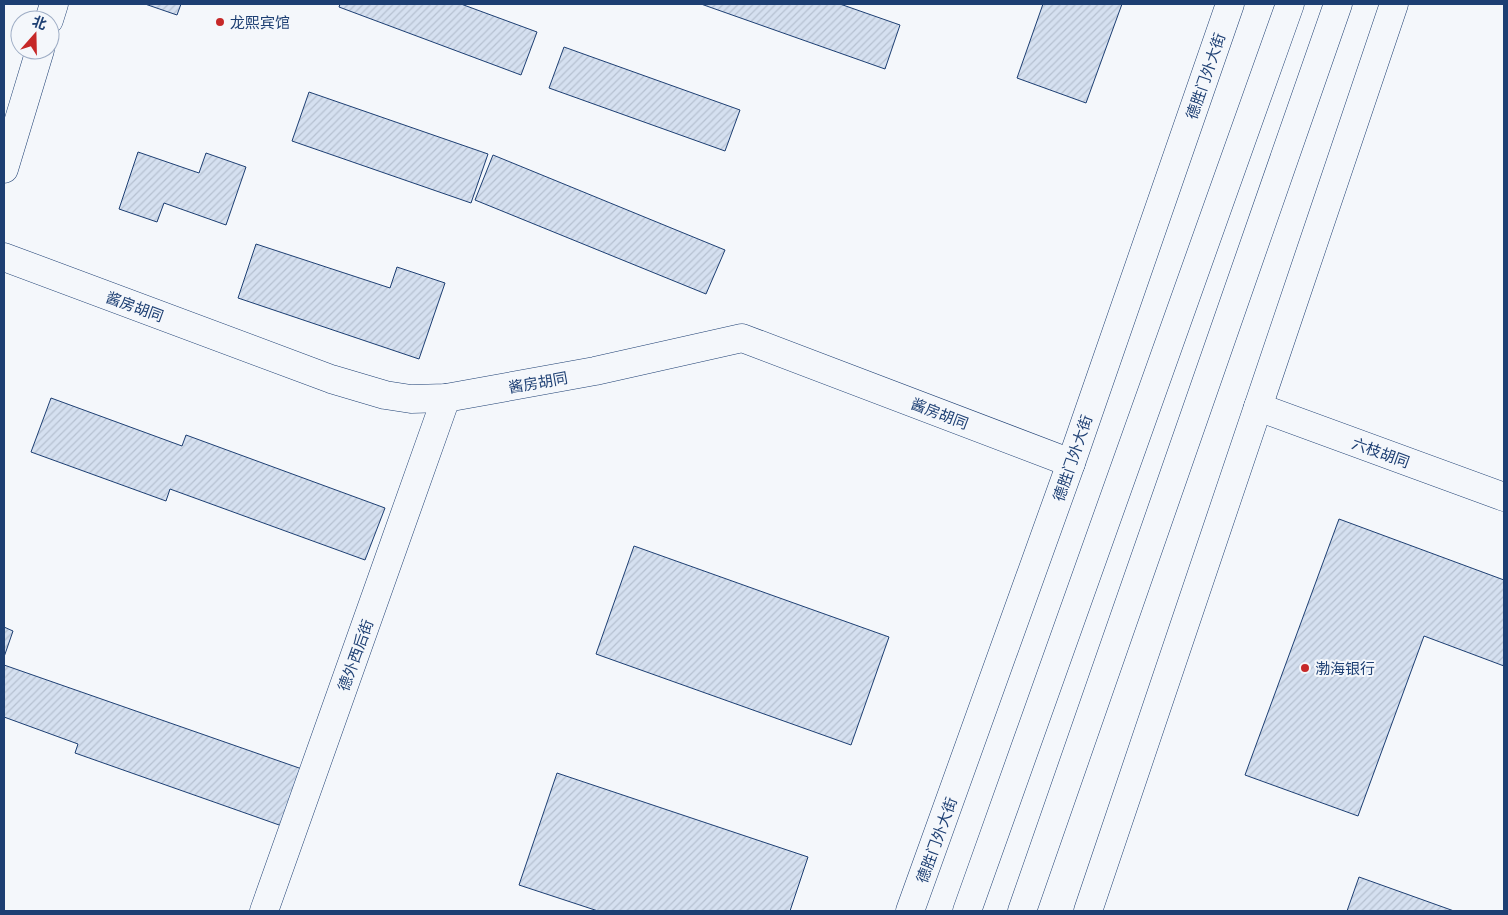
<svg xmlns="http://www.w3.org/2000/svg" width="1508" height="915" font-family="'Golos Text','Noto Sans SC',sans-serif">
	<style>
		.building { fill: url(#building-hatch); stroke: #1d3f73 }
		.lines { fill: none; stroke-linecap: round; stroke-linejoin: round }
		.minor-casing { stroke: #1d3f73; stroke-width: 29 }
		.highway-casing { stroke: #1d3f73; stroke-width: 29 }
		.minor { stroke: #f4f7fb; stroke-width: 28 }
		.highway { stroke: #f4f7fb; stroke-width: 28 }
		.poi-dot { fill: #c62828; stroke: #f4f7fb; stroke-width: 2 }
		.labels { text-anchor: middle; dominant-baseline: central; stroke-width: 4; stroke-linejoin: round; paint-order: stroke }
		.poi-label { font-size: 15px; fill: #1d3f73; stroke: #f4f7fb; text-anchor: start }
		.street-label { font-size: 15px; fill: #1d3f73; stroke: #f4f7fb }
	</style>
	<defs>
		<pattern id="building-hatch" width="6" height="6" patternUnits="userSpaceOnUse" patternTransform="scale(1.25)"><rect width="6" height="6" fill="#d5e0f0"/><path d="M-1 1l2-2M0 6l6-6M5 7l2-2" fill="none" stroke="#b6c1d1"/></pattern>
	</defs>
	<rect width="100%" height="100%" fill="#f4f7fb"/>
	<g class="building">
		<path d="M145 4H181L177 15Z"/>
		<path d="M340 4H461L537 32 521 75 339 7Z"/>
		<path d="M701 4H840L900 25 885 69Z"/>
		<path d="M1043 4H1122L1086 103 1017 78Z"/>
		<path d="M564 47 740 110 725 151 549 88Z"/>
		<path d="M309 92 488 154 471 203 292 141Z"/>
		<path d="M138 152 199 173 206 153 246 167 226 225 164 203 157 222 119 209Z"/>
		<path d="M493 155 725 250 706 294 475 200Z"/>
		<path d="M256 244 390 288 397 267 445 283 419 359 238 298Z"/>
		<path d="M51 398 182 446 186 435 385 508 365 560 170 489 166 501 31 452Z"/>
		<path d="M1339 519 1504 580V666L1424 636 1358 816 1245 775Z"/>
		<path d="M634 546 889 637 851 745 596 654Z"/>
		<path d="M4 627 13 631 4 657Z"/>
		<path d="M4 665 302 769 282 826 75 753 78 744 4 717Z"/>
		<path d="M557 773 808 857 790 911H598L519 885Z"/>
		<path d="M1359 877 1454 911H1347Z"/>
	</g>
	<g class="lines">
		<g class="minor-casing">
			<g id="minor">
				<path d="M49 20 54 4"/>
				<path d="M4 169 40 50"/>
				<path d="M4 257 331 379 385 395 411 399 446 398 595 371 742 338 1071 463"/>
				<path d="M1258 407 1504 497"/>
				<path d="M264 911 446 398"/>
				<path d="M910 911 1071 463 1230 4"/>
				<path d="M1088 911 1394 4"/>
			</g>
		</g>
		<g class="highway-casing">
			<g id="highway">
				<path d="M967 911 1290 4"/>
				<path d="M1022 911 1338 4"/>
			</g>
		</g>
		<use href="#minor" class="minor"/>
		<use href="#highway" class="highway"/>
	</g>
	<g class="poi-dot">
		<circle cx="220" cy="22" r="5"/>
		<circle cx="1305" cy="668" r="5"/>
	</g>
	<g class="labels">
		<g class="poi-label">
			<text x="230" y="22">龙熙宾馆</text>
			<text x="1315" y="668">渤海银行</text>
		</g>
		<g class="street-label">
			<text transform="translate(1205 76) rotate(-71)">德胜门外大街</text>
			<text transform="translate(135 306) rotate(20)">酱房胡同</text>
			<text transform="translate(538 382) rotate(-10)">酱房胡同</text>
			<text transform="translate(940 413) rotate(21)">酱房胡同</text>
			<text transform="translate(1381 452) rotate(20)">六枝胡同</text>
			<text transform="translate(1072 458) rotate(-71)">德胜门外大街</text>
			<text transform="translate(355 655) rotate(-70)">德外西后街</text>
			<text transform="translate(936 840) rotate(-70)">德胜门外大街</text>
		</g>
	</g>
	<rect width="1508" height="915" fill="none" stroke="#1d3f73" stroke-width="10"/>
	<g transform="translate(35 35) rotate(20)"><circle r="24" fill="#f4f7fb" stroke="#9eadc5"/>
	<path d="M0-4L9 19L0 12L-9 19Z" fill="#c62828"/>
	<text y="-8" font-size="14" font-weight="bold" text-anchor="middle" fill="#1d3f73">北</text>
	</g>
</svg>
